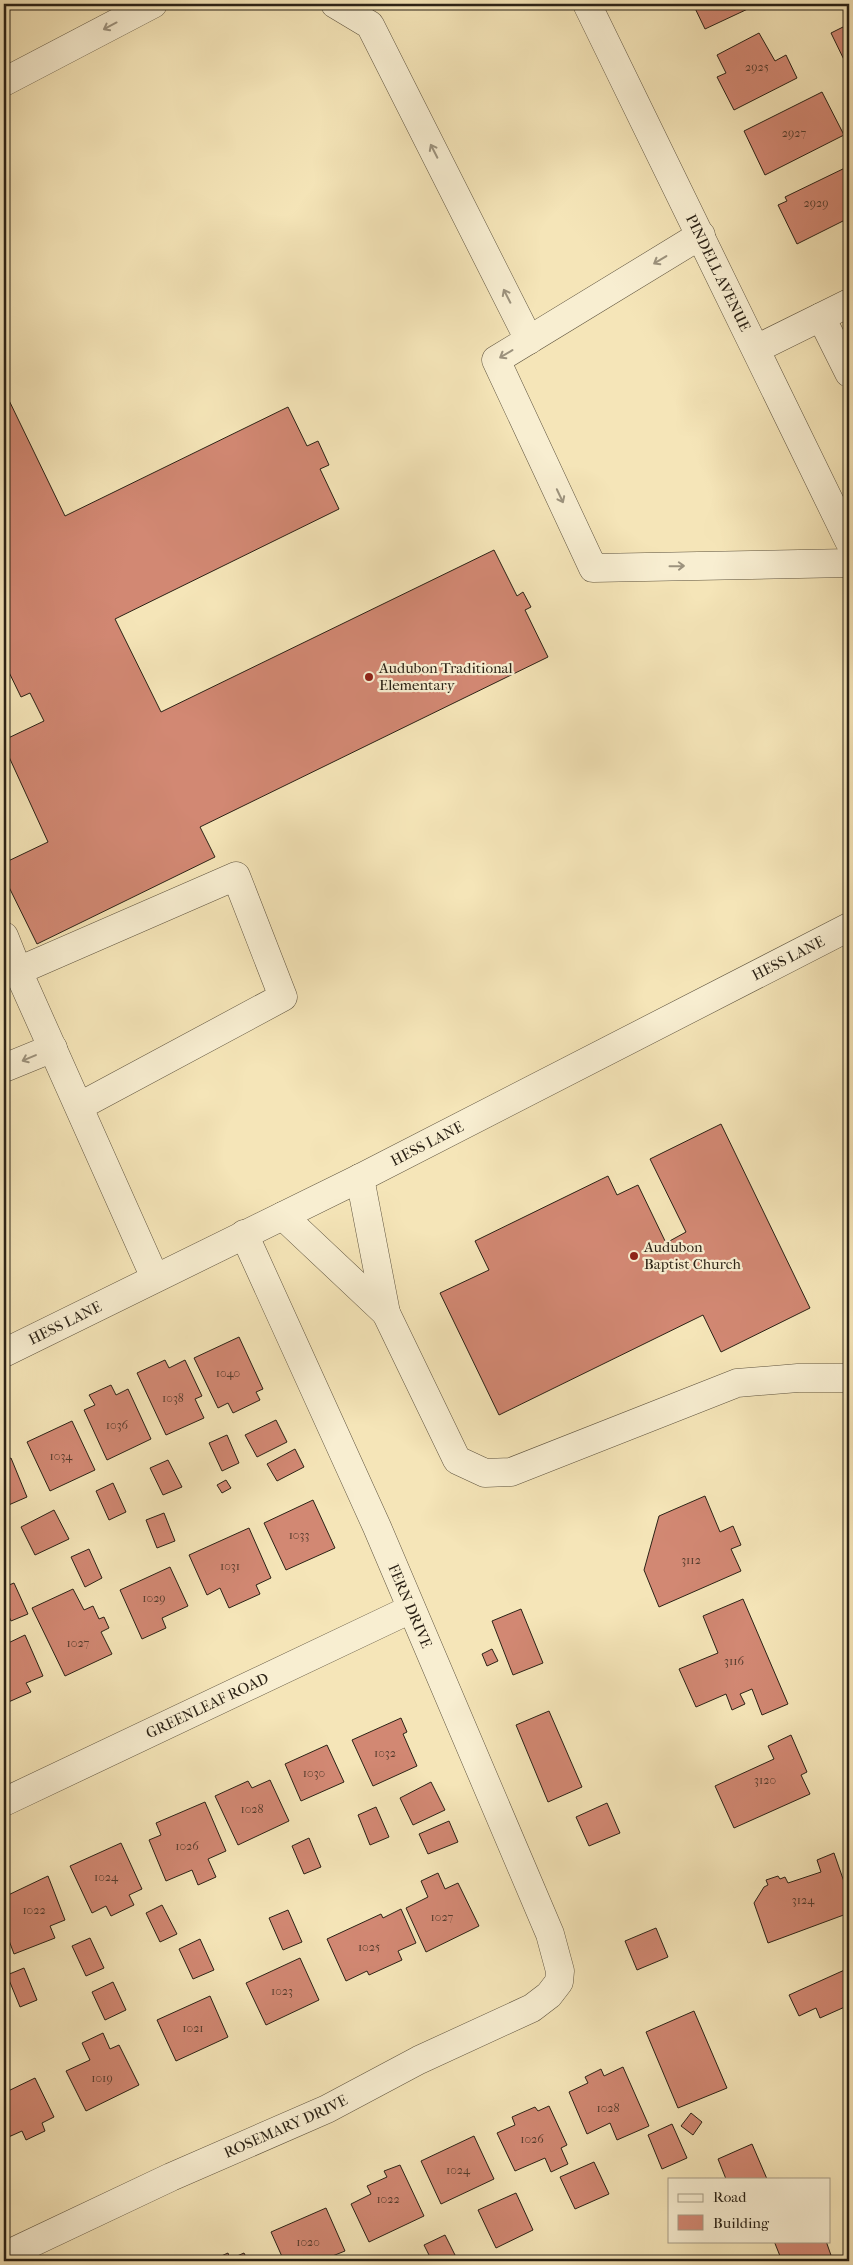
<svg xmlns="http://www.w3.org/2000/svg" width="853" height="2265" font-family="'IM FELL French Canon',serif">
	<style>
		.building { fill: #d28873; stroke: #2b2216 }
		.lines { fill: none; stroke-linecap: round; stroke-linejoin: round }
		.minor-casing { stroke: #5e533e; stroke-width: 29 }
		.minor { stroke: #f8eed1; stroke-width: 28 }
		.oneway { stroke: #9c927d }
		.poi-dot { fill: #8f2418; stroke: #f8eed1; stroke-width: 2 }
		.labels { text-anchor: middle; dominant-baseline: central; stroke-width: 4.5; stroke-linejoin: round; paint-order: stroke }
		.number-label { font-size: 12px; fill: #553c2d }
		.street-label { font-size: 15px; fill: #2b2216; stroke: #f8eed1 }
		.poi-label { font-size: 15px; fill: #2b2216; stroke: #f8eed1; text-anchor: start }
	</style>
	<rect width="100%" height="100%" fill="#f5e5b8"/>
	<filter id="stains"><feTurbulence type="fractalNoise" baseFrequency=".004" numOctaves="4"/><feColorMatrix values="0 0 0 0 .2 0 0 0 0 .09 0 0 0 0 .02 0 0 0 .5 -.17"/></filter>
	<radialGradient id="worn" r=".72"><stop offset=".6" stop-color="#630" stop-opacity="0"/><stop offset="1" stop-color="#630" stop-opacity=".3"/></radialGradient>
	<g class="building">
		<path d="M693 4H750L752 7 705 29Z"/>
		<path d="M849 24V70L831 33Z"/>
		<path d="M759 33 775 61 786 55 797 78 734 110 717 77 726 73 717 55Z"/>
		<path d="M822 92 844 135 765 175 744 131Z"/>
		<path d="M849 166V218L797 244 778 205 787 201 785 197Z"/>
		<path d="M4 390 65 516 288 407 307 446 318 441 329 465 320 469 339 509 115 619 161 712 494 550 517 596 523 592 531 607 525 610 548 657 200 827 215 857 37 944 4 877V863L48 842 4 746V740L44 721 30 693 21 697 4 662Z"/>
		<path d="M721 1124 810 1308 721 1352 703 1315 499 1415 440 1293 489 1270 475 1241 608 1176 617 1195 638 1185 666 1243 686 1232 650 1159Z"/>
		<path d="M239 1337 263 1389 256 1392 260 1400 233 1413 228 1403 218 1408 194 1358Z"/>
		<path d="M165 1360 169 1368 185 1360 202 1396 195 1399 204 1418 166 1435 137 1373Z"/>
		<path d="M111 1385 116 1395 128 1389 151 1439 107 1460 84 1410 95 1405 89 1395Z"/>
		<path d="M276 1420 287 1442 257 1457 245 1435Z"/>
		<path d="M72 1421 95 1470 50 1491 27 1442Z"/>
		<path d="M227 1435 239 1463 222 1471 209 1443Z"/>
		<path d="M295 1449 304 1467 277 1481 267 1464Z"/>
		<path d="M11 1458 27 1497 4 1507V1461Z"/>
		<path d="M168 1460 182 1487 163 1495 150 1468Z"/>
		<path d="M226 1480 231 1488 222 1493 217 1485Z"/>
		<path d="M113 1483 126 1512 109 1520 96 1491Z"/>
		<path d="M705 1496 720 1532 733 1526 741 1545 731 1549 741 1571 659 1607 644 1570 659 1516Z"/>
		<path d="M313 1500 335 1548 286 1570 264 1523Z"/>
		<path d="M54 1510 69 1539 35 1555 21 1527Z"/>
		<path d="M164 1513 175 1541 157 1548 146 1520Z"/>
		<path d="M249 1528 271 1578 256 1585 260 1594 229 1608 220 1588 207 1595 189 1555Z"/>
		<path d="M89 1549 102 1578 85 1587 71 1557Z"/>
		<path d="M170 1567 188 1606 162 1618 166 1628 142 1639 120 1590Z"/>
		<path d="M14 1583 28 1614 11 1621 4 1605V1587Z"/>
		<path d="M73 1589 84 1610 93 1606 99 1619 104 1617 109 1628 101 1632 112 1654 65 1676 32 1608Z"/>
		<path d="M743 1599 788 1704 762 1715 752 1689 740 1694 745 1704 732 1710 726 1694 696 1707 679 1669 718 1653 703 1616Z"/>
		<path d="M521 1609 543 1663 513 1675 492 1621Z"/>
		<path d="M25 1635 43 1676 26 1683 31 1692 4 1704V1645Z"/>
		<path d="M492 1649 498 1661 487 1666 482 1654Z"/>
		<path d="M549 1711 582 1787 548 1802 516 1725Z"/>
		<path d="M401 1718 407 1732 403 1734 417 1766 373 1786 352 1740Z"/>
		<path d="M791 1735 807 1772 801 1775 810 1794 734 1828 715 1786 774 1759 768 1746Z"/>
		<path d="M327 1745 344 1782 301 1801 285 1764Z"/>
		<path d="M270 1780 289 1821 238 1845 215 1796 248 1781 252 1788Z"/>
		<path d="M431 1782 445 1810 413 1825 400 1798Z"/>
		<path d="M205 1802 226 1851 208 1859 216 1877 198 1885 192 1870 166 1881 149 1840 161 1835 156 1823Z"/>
		<path d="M607 1803 620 1833 589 1846 576 1817Z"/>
		<path d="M376 1807 389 1837 370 1845 358 1815Z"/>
		<path d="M449 1821 458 1842 428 1854 419 1834Z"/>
		<path d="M309 1838 321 1867 304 1874 292 1846Z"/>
		<path d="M121 1843 142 1889 129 1895 134 1905 111 1916 106 1906 92 1913 70 1866Z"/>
		<path d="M834 1853 849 1896V1913L768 1943 754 1903 764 1887 768 1885 766 1880 778 1876 780 1879 785 1877 788 1883 821 1872 817 1860Z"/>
		<path d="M438 1873 445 1889 458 1883 479 1926 426 1952 406 1908 428 1897 421 1881Z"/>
		<path d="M48 1876 65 1920 50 1926 55 1938 14 1954 4 1927V1917L8 1915 4 1904V1897Z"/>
		<path d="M162 1905 177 1934 160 1942 146 1913Z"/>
		<path d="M401 1909 416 1943 398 1951 402 1960 369 1975 367 1971 346 1981 327 1939 381 1914 383 1918Z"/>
		<path d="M288 1910 302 1942 283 1950 269 1918Z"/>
		<path d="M656 1928 668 1957 637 1970 625 1941Z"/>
		<path d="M90 1938 104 1968 86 1976 72 1946Z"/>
		<path d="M200 1939 214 1970 193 1979 179 1949Z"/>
		<path d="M300 1958 319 2000 266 2025 246 1983Z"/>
		<path d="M24 1968 37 2000 20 2007 7 1975Z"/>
		<path d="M849 1968V2011L847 2006 820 2018 816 2008 799 2016 789 1995Z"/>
		<path d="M113 1982 126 2010 105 2020 92 1992Z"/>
		<path d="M210 1996 228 2037 176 2061 157 2020Z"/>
		<path d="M694 2011 727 2088 678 2108 646 2032Z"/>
		<path d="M103 2033 110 2049 119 2045 139 2085 86 2111 66 2071 90 2060 82 2043Z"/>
		<path d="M623 2067 649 2126 617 2140 610 2123 587 2134 569 2092 588 2083 585 2077 601 2069 604 2076Z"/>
		<path d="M35 2078 54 2117 42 2123 45 2131 26 2140 22 2131 4 2139V2093Z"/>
		<path d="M549 2106 567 2145 561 2148 568 2164 551 2172 545 2158 515 2171 497 2133 515 2125 512 2117 535 2107 538 2111Z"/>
		<path d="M691 2113 702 2122 693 2135 681 2126Z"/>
		<path d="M672 2124 687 2158 662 2169 648 2135Z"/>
		<path d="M474 2136 494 2179 441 2204 421 2161Z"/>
		<path d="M752 2144 767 2179H726L718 2159Z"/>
		<path d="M594 2162 609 2194 575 2209 560 2177Z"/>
		<path d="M400 2165 424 2216 369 2242 351 2204 371 2194 367 2186 387 2177 384 2171Z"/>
		<path d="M516 2193 533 2230 496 2248 478 2210Z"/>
		<path d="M326 2208 345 2251 320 2261H284L271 2232Z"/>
		<path d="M445 2235 458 2261H432L424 2245Z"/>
		<path d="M774 2241H826L833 2261H782Z"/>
		<path d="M228 2253 230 2259 244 2253 248 2261H210Z"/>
	</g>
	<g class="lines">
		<g class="minor-casing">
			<g id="minor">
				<path d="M335 4 370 25 529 340"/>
				<path id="s1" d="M587 4 849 541"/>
				<path d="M4 82 153 4"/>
				<path d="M701 235 496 360 593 568 849 563"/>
				<path d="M821 317 849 373"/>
				<path d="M756 349 849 303"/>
				<path d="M4 936 18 971"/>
				<path d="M4 1068 53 1048"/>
				<path d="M80 1106 283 997 236 876 18 971 155 1278"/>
				<path d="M360 1178 386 1313 457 1460 485 1473 511 1472 737 1383 798 1378H849"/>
				<path d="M283 1216 386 1313"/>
				<path id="s2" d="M4 1353 360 1178 849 927"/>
				<path id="s3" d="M4 1802 411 1609"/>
				<path id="s4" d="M4 2256 171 2177 327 2109 419 2060 532 2008 549 1995 559 1982 560 1971 550 1934 377 1527 244 1234"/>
			</g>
		</g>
		<use href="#minor" class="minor"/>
	</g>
	<defs><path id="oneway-shaft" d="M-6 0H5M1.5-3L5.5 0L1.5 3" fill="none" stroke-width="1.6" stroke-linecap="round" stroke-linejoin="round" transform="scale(1.25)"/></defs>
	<g class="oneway">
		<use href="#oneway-shaft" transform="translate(110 26) rotate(152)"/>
		<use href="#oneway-shaft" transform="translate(434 151) rotate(-117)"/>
		<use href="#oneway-shaft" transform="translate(660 260) rotate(149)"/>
		<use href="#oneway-shaft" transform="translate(507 296) rotate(-117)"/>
		<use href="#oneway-shaft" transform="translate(506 354) rotate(149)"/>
		<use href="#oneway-shaft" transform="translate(560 496) rotate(65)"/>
		<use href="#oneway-shaft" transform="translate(677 566) rotate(-1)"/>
		<use href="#oneway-shaft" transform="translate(29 1058) rotate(157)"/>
	</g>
	<g class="poi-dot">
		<circle cx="369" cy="677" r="5"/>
		<circle cx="634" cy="1256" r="5"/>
	</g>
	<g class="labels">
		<g class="number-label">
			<text x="757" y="67">2925</text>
			<text x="794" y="133">2927</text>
			<text x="816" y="203">2929</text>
			<text x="228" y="1373">1040</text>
			<text x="173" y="1398">1038</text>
			<text x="117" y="1425">1036</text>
			<text x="61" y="1456">1034</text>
			<text x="299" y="1535">1033</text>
			<text x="691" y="1560">3112</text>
			<text x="230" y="1566">1031</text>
			<text x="154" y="1598">1029</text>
			<text x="78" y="1643">1027</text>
			<text x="734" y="1661">3116</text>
			<text x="385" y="1753">1032</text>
			<text x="314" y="1773">1030</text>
			<text x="765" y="1780">3120</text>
			<text x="252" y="1809">1028</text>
			<text x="187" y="1846">1026</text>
			<text x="106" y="1877">1024</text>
			<text x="803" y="1900">3124</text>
			<text x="34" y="1910">1022</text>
			<text x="442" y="1917">1027</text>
			<text x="369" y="1947">1025</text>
			<text x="282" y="1991">1023</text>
			<text x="193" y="2028">1021</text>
			<text x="102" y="2078">1019</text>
			<text x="608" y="2108">1028</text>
			<text x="532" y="2139">1026</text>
			<text x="458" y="2170">1024</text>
			<text x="388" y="2199">1022</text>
			<text x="308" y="2242">1020</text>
		</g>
		<g class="street-label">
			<text stroke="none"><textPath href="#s1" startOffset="299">PINDELL AVENUE</textPath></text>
			<text stroke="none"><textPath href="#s2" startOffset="878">HESS LANE</textPath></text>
			<text stroke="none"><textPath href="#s2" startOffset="472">HESS LANE</textPath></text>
			<text stroke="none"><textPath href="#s2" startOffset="68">HESS LANE</textPath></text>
			<text transform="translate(410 1606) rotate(67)">FERN DRIVE</text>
			<text stroke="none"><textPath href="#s3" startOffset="225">GREENLEAF ROAD</textPath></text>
			<text stroke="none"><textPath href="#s4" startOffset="310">ROSEMARY DRIVE</textPath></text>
		</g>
		<g class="poi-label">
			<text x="379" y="668">Audubon Traditional<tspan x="379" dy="17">Elementary</tspan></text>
			<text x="644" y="1247">Audubon<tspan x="644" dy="17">Baptist Church</tspan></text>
		</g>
	</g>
	<rect width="853" height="2265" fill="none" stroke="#f5e5b8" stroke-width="20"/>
	<rect x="5" y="5" width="843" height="2255" fill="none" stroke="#2b2216" stroke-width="2.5"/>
	<rect x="10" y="10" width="833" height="2245" fill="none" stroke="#2b2216"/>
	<rect x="668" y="2178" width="162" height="65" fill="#f8eed1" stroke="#a69c86"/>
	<rect x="678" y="2194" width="25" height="8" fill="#f8eed1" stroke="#a69c86"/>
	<text x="713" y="2202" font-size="15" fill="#2b2216">Road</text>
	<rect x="678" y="2215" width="25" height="15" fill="#d28873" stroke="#a69c86"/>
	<text x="713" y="2228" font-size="15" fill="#2b2216">Building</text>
	<rect width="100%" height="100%" filter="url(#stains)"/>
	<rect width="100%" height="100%" fill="url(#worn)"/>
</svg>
